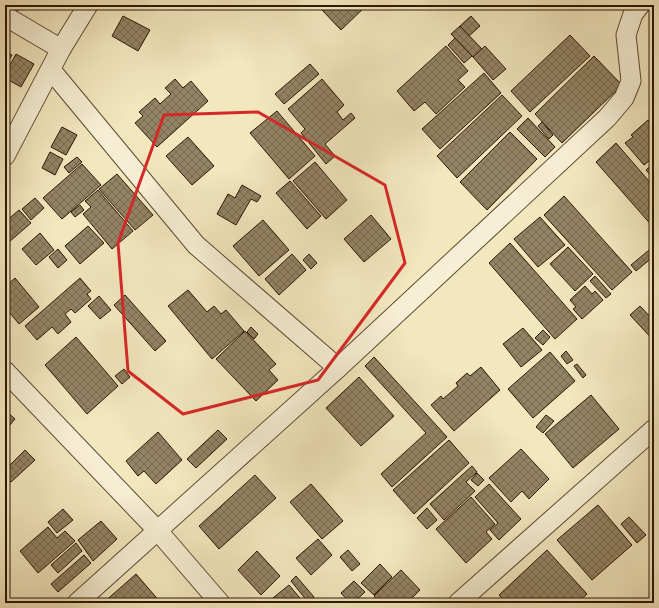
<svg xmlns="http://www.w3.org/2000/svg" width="659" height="608" font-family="'Old Standard TT',serif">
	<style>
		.building { fill: url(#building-cross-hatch); stroke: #2c1704 }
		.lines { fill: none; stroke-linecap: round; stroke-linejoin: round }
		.street-casing { stroke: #5e4b32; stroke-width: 21 }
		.street { stroke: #f7efd5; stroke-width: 19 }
		.marked { fill: none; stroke: #d62828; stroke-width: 3; stroke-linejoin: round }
	</style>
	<defs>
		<pattern id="building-cross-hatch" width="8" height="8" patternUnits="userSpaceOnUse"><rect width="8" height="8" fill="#938365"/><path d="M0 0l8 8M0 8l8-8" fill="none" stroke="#786a51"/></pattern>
	</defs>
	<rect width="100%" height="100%" fill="#f3e7be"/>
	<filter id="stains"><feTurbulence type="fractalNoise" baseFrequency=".005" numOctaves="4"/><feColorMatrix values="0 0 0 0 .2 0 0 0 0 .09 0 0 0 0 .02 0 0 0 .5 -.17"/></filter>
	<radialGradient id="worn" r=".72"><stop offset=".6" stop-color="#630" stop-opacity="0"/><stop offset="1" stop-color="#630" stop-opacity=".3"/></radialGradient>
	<g class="building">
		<path d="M9 5H21L17 12 8 7Z"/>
		<path d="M327 5H367L341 30 322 10Z"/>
		<path d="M123 16 150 30 138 51 112 36Z"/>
		<path d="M471 16 480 26 469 36 460 26Z"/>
		<path d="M460 26 482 49 473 57 451 34Z"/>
		<path d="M570 35 590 56 530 112 511 91Z"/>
		<path d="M455 38 472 56 464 63 448 45Z"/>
		<path d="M446 46 468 71 458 80 465 87 436 114 425 102 414 111 397 91Z"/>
		<path d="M485 46 506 69 493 80 473 57Z"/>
		<path d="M5 52 12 55 5 67Z"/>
		<path d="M16 54 34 64 21 87 5 78V74Z"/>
		<path d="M594 56 622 85 562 143 535 114Z"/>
		<path d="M310 64 319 74 284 104 275 94Z"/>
		<path d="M484 73 501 93 440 149 422 129Z"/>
		<path d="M175 79 183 88 191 81 208 101 157 147 135 123 143 116 139 112 155 98 160 104 171 94 165 88Z"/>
		<path d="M322 79 344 105 337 112 343 120 351 113 355 118 325 144 335 156 326 164 301 133 305 129 288 109Z"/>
		<path d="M502 95 522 116 457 178 437 156Z"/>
		<path d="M277 111 315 156 289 179 250 133Z"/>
		<path d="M528 118 555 147 545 157 517 129Z"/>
		<path d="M648 120 654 127V157L644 165 625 143 633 137 631 135Z"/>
		<path d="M542 122 553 135 549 139 538 126Z"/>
		<path d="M62 127 77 135 66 155 51 147Z"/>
		<path d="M510 132 537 159 487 210 460 182Z"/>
		<path d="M188 137 214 166 192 185 166 156Z"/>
		<path d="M616 143 654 187V228L596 162Z"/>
		<path d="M50 152 63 159 55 175 42 168Z"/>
		<path d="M77 157 82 162 69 173 64 167Z"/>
		<path d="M315 162 347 200 326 219 293 181Z"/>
		<path d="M654 163V179L646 170Z"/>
		<path d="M82 164 101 185 62 219 43 198Z"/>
		<path d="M117 174 153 215 135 230 99 189Z"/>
		<path d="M290 181 321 216 307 229 276 193Z"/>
		<path d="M242 185 261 196 257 202 251 199 236 225 217 214 228 194 235 198Z"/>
		<path d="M98 190 133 231 112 249 83 214 91 207 85 201Z"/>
		<path d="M564 196 632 272 612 290 544 215Z"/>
		<path d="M35 198 44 208 31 220 22 209Z"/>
		<path d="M80 205 84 210 75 217 71 212Z"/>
		<path d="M19 210 31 223 9 242 5 237V222Z"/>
		<path d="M371 215 391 239 364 262 344 239Z"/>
		<path d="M540 217 565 245 538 267 514 239Z"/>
		<path d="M263 220 289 250 259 276 233 246Z"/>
		<path d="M88 226 104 243 80 264 65 246Z"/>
		<path d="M40 233 54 250 36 265 22 249Z"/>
		<path d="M510 243 577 319 555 339 489 263Z"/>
		<path d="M654 246V256L636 271 631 265Z"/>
		<path d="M568 247 593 274 575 291 550 264Z"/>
		<path d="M58 249 67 260 58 268 49 257Z"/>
		<path d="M292 254 306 270 279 295 265 279Z"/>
		<path d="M309 254 317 263 311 269 303 260Z"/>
		<path d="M595 276 611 294 606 298 590 281Z"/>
		<path d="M15 278 39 307 19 324 5 307V287Z"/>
		<path d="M80 278 91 291 87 294 91 299 75 313 71 309 65 314 71 322 58 334 52 327 37 340 25 326Z"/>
		<path d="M585 286 592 294 595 291 603 300 582 319 573 309 576 307 570 300Z"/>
		<path d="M188 290 207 312 214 306 221 314 226 310 244 331 212 359 168 306Z"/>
		<path d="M125 295 166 341 155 351 114 305Z"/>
		<path d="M99 296 111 310 100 319 88 306Z"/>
		<path d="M640 306 654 321V341L630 315Z"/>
		<path d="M251 327 258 334 254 339 247 332Z"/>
		<path d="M523 328 542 350 521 367 503 344Z"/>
		<path d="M543 330 550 337 543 345 535 338Z"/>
		<path d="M245 331 276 364 269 370 278 380 256 401 216 359Z"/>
		<path d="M76 337 118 386 87 414 45 365Z"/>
		<path d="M566 351 573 360 567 364 561 356Z"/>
		<path d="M550 352 575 381 533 418 508 389Z"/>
		<path d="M374 357 447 437 392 487 381 474 426 433 365 366Z"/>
		<path d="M577 364 586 375 583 378 574 366Z"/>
		<path d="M481 367 500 390 454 431 431 405 441 396 443 399 458 386 456 383 467 373 470 376Z"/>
		<path d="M124 369 130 377 122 384 115 376Z"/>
		<path d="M359 377 394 416 361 446 326 408Z"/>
		<path d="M591 395 619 429 573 468 545 434Z"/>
		<path d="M5 410 15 419 5 431Z"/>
		<path d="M546 415 554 421 543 433 536 427Z"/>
		<path d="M218 430 227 439 196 468 187 459Z"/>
		<path d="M158 432 182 460 156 484 144 471 138 476 126 461Z"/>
		<path d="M449 440 469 463 414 514 393 490Z"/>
		<path d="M521 449 549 479 529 499 522 491 511 502 489 478Z"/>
		<path d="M25 450 35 460 11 482 5 476V470Z"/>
		<path d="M472 466 477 472 466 482 475 491 444 520 430 504Z"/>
		<path d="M477 473 484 480 478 486 471 480Z"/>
		<path d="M255 475 276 498 219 549 199 526Z"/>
		<path d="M311 484 343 521 322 539 290 502Z"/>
		<path d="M489 484 521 519 499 540 490 530 498 523 475 497Z"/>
		<path d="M471 497 495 524 486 532 492 539 466 563 436 529Z"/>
		<path d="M598 505 632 545 592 580 557 540Z"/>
		<path d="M427 508 437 520 427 529 417 518Z"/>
		<path d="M63 509 73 520 57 533 48 522Z"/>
		<path d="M629 517 646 535 637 543 621 524Z"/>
		<path d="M101 521 117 539 93 561 78 540Z"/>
		<path d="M48 527 57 538 65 531 75 541 38 573 20 551Z"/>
		<path d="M318 539 332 555 311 575 296 558Z"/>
		<path d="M76 543 82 551 58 573 51 565Z"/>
		<path d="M348 550 360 564 352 571 340 557Z"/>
		<path d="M547 550 587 594 577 603H506L499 595Z"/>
		<path d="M257 551 280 576 261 595 238 570Z"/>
		<path d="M84 555 91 563 58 592 51 584Z"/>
		<path d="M380 564 392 577 374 595 361 583Z"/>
		<path d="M401 570 420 590 407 603H381L374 596Z"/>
		<path d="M136 574 161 603H103Z"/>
		<path d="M296 576 314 597 308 602 291 581Z"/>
		<path d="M354 581 365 592 353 603H350L341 593Z"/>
		<path d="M289 585 304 603H268V602Z"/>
	</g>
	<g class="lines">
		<g class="street-casing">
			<g id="street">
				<path d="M5 16 61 49"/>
				<path d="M51 70 196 245 338 368"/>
				<path d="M5 156 61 49 88 5"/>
				<path d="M5 371 158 531 220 603"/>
				<path d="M77 603 338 368 607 118 624 98 631 81 626 35 633 14 640 5"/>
				<path d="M458 603 654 429"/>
			</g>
		</g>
		<use href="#street" class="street"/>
	</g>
	<path class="marked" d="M258 112 385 185 405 263 318 380 183 414 128 371 118 243 164 115Z"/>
	<rect width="659" height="608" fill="none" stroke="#f3e7be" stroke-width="20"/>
	<rect x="6" y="6" width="647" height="596" fill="none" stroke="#2c1704" stroke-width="2"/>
	<rect x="10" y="10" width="639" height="588" fill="none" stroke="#2c1704"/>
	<rect width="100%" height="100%" filter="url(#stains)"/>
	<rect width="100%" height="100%" fill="url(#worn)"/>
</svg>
